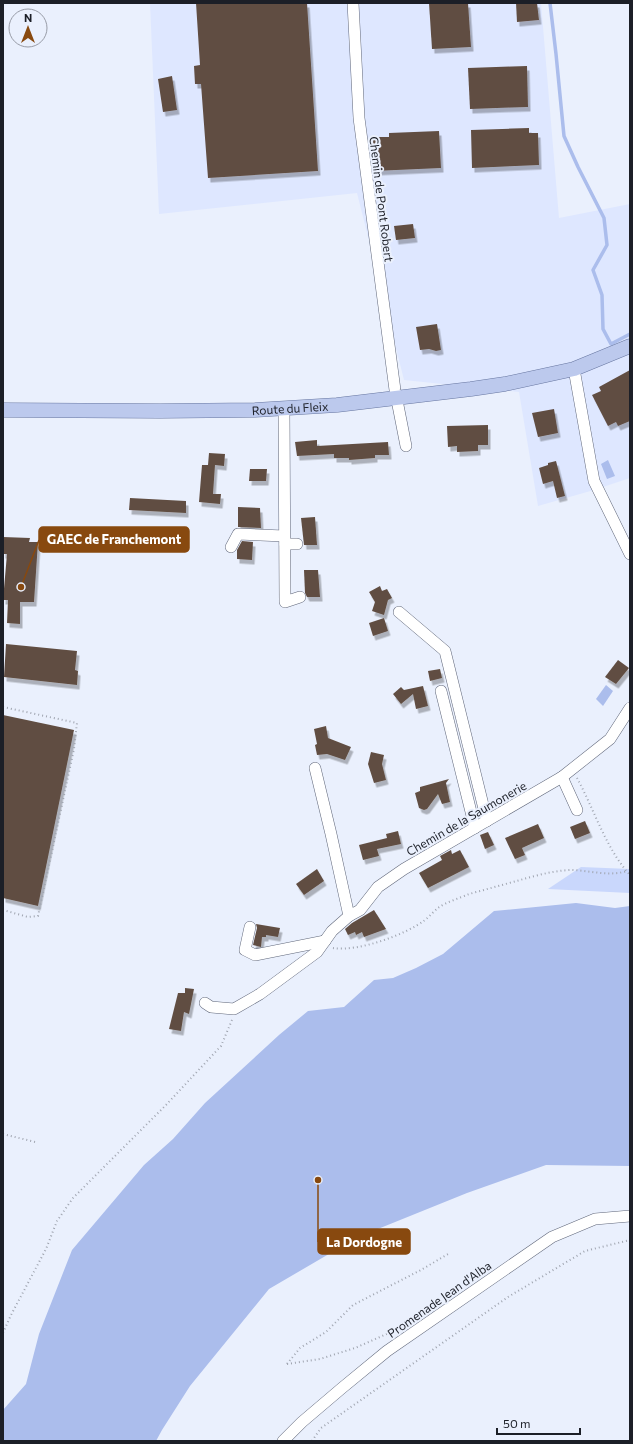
<svg xmlns="http://www.w3.org/2000/svg" width="633" height="1444" font-family="Commissioner,sans-serif">
	<style>
		.built { fill: #dee7ff }
		.green { fill: #c9d7fc }
		.water { fill: #abbdec }
		.lines { fill: none; stroke-linecap: round; stroke-linejoin: round }
		.stream { stroke: #abbdec; stroke-width: 3.5 }
		.building { fill: #614e42; filter: url(#shadow) }
		.minor-casing { stroke: #60677a; stroke-width: 12 }
		.major-casing { stroke: #6776a0; stroke-width: 15 }
		.path { stroke: #a0a5b0; stroke-width: 2; stroke-dasharray: 1 3; stroke-linecap: butt }
		.minor { stroke: #fff; stroke-width: 11 }
		.major { stroke: #bcc9ed; stroke-width: 14 }
		.labels { text-anchor: middle; dominant-baseline: central; stroke-width: 4; stroke-linejoin: round; paint-order: stroke }
		.street-label { font-size: 12px; fill: #1c1f27; stroke: #eaf0fd }
		.leader { fill: none; stroke: #88490f; stroke-width: 1.5 }
		.callout-dot { fill: #88490f; stroke: #eaf0fd; stroke-width: 1.5 }
		.callout { fill: #88490f; stroke: #88490f; stroke-width: 1.5 }
		.callout-label { font-size: 13px; text-anchor: middle; font-weight: bold; fill: #fff }
	</style>
	<defs>
		<filter id="shadow"><feDropShadow dx="2.5" dy="4.5" stdDeviation="0" flood-color="#0004"/></filter>
	</defs>
	<rect width="100%" height="100%" fill="#eaf0fd"/>
	<path class="built" d="M150 3H541L559 218 630 204V478L594 490 538 506 519 392 404 380 357 193 159 214Z"/>
	<path class="green" d="M581 867 630 869V893L548 889Z"/>
	<g class="water">
		<path d="M608 460 615 476 607 479 601 464Z"/>
		<path d="M606 685 613 691 603 706 596 699Z"/>
		<path d="M576 903 615 908 630 906V1166L546 1165 467 1193 358 1237 269 1289 190 1386 162 1430 156 1441H3V1410L26 1384 39 1334 72 1250 144 1165 173 1139 205 1103 279 1035 308 1011 344 1007 374 980 393 978 416 968 443 954 494 911Z"/>
	</g>
	<g class="lines">
		<path class="stream" d="M550 3 556 54 564 136 578 167 604 218 607 245 593 270 602 295 603 329 611 344 630 334"/>
	</g>
	<g class="building">
		<path d="M196 3H307L318 171 208 178 201 84H195L194 66 200 65Z"/>
		<path d="M429 3H468L471 47 432 49Z"/>
		<path d="M516 3H537L539 20 517 22Z"/>
		<path d="M527 66 528 107 470 109 468 68Z"/>
		<path d="M172 76 177 110 163 112 158 79Z"/>
		<path d="M529 128V133H538L539 165 472 168 471 130Z"/>
		<path d="M439 131 441 168 374 171 373 137H389V133Z"/>
		<path d="M413 224 415 238 396 240 394 226Z"/>
		<path d="M437 324 441 350 436 351 429 349 420 350 416 327Z"/>
		<path d="M630 370V421L618 426 616 422 608 426 592 395 601 391 599 387Z"/>
		<path d="M554 409 558 433 538 437 532 413Z"/>
		<path d="M488 425V445H478V451L457 452V446L448 447 447 426Z"/>
		<path d="M317 440V446L388 442 389 455H375V458L349 460V458H334V454L297 456 295 442Z"/>
		<path d="M209 453 225 454 224 466 215 465 213 494H221L220 504 199 502 202 465H211H208Z"/>
		<path d="M556 461 565 496 557 498 553 481 543 484 539 468 548 465V463Z"/>
		<path d="M250 469H267L266 481H249Z"/>
		<path d="M130 498 186 501V513L129 510Z"/>
		<path d="M238 507 260 508 261 528 238 527Z"/>
		<path d="M315 517 317 545H304L301 518Z"/>
		<path d="M3 537 30 538 29 542H38L34 602H20V624L7 623 8 600H3L7 554H3Z"/>
		<path d="M242 541 253 542 252 560 237 559V550Z"/>
		<path d="M304 570H318L320 597H307L305 593Z"/>
		<path d="M380 586 382 591 387 589 392 598 388 600 384 615 372 611 375 602 369 592Z"/>
		<path d="M384 618 388 631 373 636 369 623Z"/>
		<path d="M6 644 77 651 75 670 78 671 77 685 4 677Z"/>
		<path d="M618 660 629 668 616 684 605 677Z"/>
		<path d="M440 669 442 678 430 681 428 671Z"/>
		<path d="M423 686 428 706 416 709 413 694 401 704 393 694 401 687 404 690Z"/>
		<path d="M3 715 74 730 38 906 3 898Z"/>
		<path d="M326 726 328 738 351 747 345 760 327 754 317 755 315 745 317 744 314 729Z"/>
		<path d="M371 752 384 755 382 764 386 780 374 783 368 764Z"/>
		<path d="M449 779 446 783 450 802 442 804 438 794 427 809 424 810 419 808 415 793 420 791V787Z"/>
		<path d="M585 821 590 833 575 839 570 827Z"/>
		<path d="M538 824 544 838 522 848 525 855 515 859 505 838Z"/>
		<path d="M398 831 401 844 377 849 379 856 363 860 359 845 387 838 386 834Z"/>
		<path d="M488 832 494 845 485 849 480 835Z"/>
		<path d="M451 850 452 854 460 850 469 867 428 888 419 873 442 860 440 856Z"/>
		<path d="M317 869 324 881 304 895 296 884Z"/>
		<path d="M374 910 386 929 364 937 362 932 356 935 355 932 348 935 345 929 352 923Z"/>
		<path d="M256 924 280 928 278 937 266 935V937H262L261 947 253 945 257 928Z"/>
		<path d="M185 988 194 989 189 1014 184 1012 181 1031 169 1029 178 993H185Z"/>
	</g>
	<g class="lines">
		<g class="minor-casing">
			<g id="minor">
				<path d="M353 3 359 118 395 390 406 446"/>
				<path d="M574 369 594 481 630 554"/>
				<path d="M284 408 285 602 300 597"/>
				<path d="M285 544H297"/>
				<path d="M231 547 238 534 284 536"/>
				<path d="M399 612 445 651 487 821"/>
				<path d="M441 691 475 828"/>
				<path d="M315 768 331 834 349 916"/>
				<path d="M562 777 577 810"/>
				<path d="M250 927 245 950 255 955 325 941"/>
				<path d="M205 1003 211 1007 234 1009 260 994 317 952 332 931 349 916 360 910 378 887 404 869 562 777 610 739 630 708"/>
				<path d="M283 1441 302 1422 342 1388 387 1351 552 1237 595 1219 630 1216"/>
			</g>
		</g>
		<g class="major-casing">
			<g id="major">
				<path id="s1" d="M3 410 160 411 255 410 337 405 471 389 505 384 574 369 630 346"/>
			</g>
		</g>
		<g class="path">
			<path d="M3 707 77 723 74 749 38 916 28 917 3 910"/>
			<path d="M577 778C594 809 606 849 630 875"/>
			<path d="M333 948C358 952 405 935 425 920 430 916 434 911 438 908 446 902 460 898 469 894 484 890 498 886 513 882 531 877 550 871 570 870 589 870 608 877 627 871"/>
			<path d="M3 1134 35 1142"/>
			<path d="M3 1333 11 1315 46 1249 57 1221 73 1198 166 1105 221 1046 232 1020"/>
			<path d="M287 1364 300 1348 326 1332 353 1305 419 1271 450 1253"/>
			<path d="M287 1364 320 1359 355 1348 398 1329"/>
			<path d="M312 1441 321 1428 508 1297 585 1251 630 1240"/>
		</g>
		<use href="#minor" class="minor"/>
		<use href="#major" class="major"/>
	</g>
	<g class="labels">
		<g class="street-label">
			<text transform="translate(382 199) rotate(83)">Chemin de Pont Robert</text>
			<text stroke="none"><textPath href="#s1" startOffset="287">Route du Fleix</textPath></text>
			<text transform="translate(466 818) rotate(-30)">Chemin de la Saumonerie</text>
			<text transform="translate(439 1299) rotate(-35)">Promenade Jean d'Alba</text>
		</g>
	</g>
	<path class="leader" d="M21 587L39 540M318 1180L318 1242"/>
	<g class="callout-dot">
		<circle cx="21" cy="587" r="4"/>
		<circle cx="318" cy="1180" r="4"/>
	</g>
	<g class="callout">
		<rect x="39" y="527" width="150" height="25" rx="4"/>
		<rect x="318" y="1229" width="92" height="25" rx="4"/>
	</g>
	<g class="callout-label">
		<text x="114" y="544">GAEC de Franchemont</text>
		<text x="364" y="1247">La Dordogne</text>
	</g>
	<rect width="633" height="1444" fill="none" stroke="#1c1f27" stroke-width="8"/>
	<g transform="translate(28 28)"><circle r="19" fill="#eaf0fd" stroke="#989ca7"/>
	<path d="M0-3L7 15L0 10L-7 15Z" fill="#88490f"/>
	<text y="-6" font-size="11" font-weight="bold" text-anchor="middle" fill="#1c1f27">N</text>
	</g>
	<path d="M497 1428v6h83v-6" fill="none" stroke="#1c1f27" stroke-width="2"/>
	<text x="503" y="1428" font-size="12" fill="#1c1f27" stroke="#eaf0fd" stroke-width="3" paint-order="stroke">50 m</text>
</svg>
